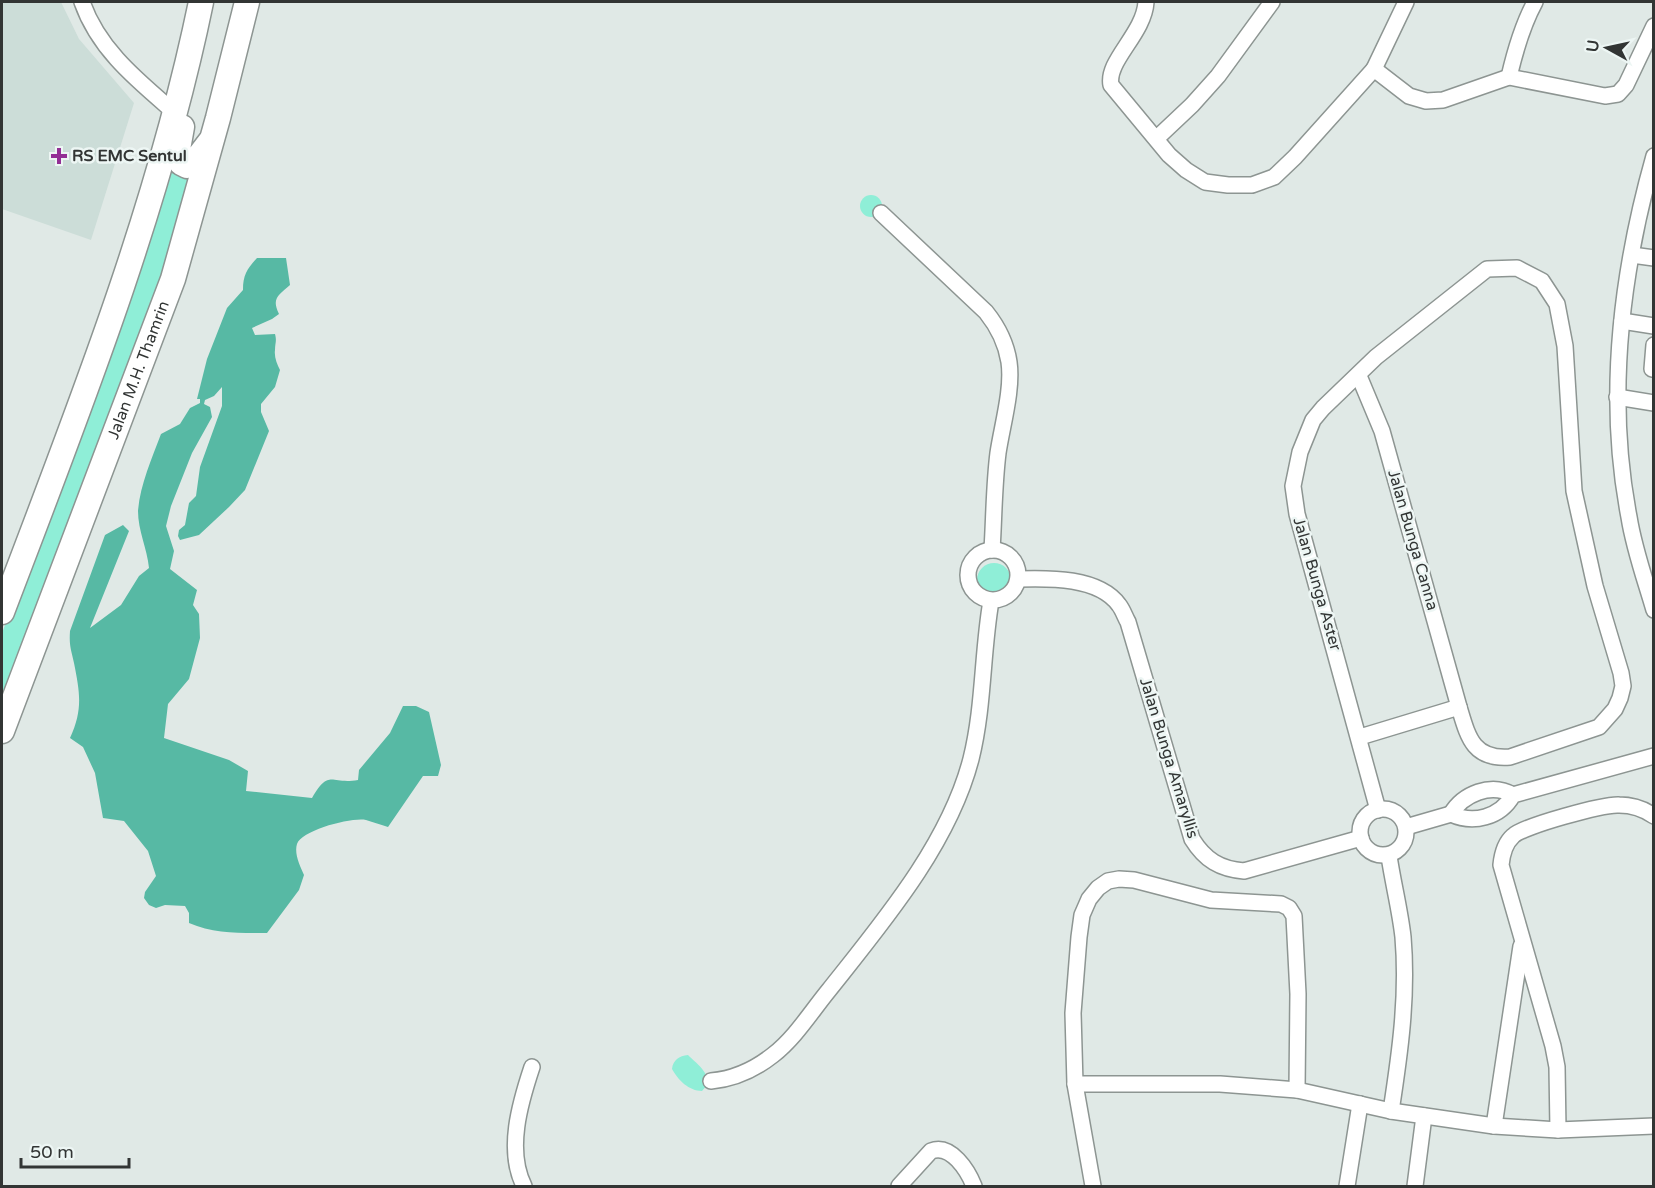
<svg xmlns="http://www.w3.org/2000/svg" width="1655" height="1188" font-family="'Varela Round',sans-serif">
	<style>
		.built { fill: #ccddd8 }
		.green { fill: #8feed7 }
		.forest { fill: #57b9a4 }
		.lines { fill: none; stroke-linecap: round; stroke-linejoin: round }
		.street-casing { stroke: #8d9592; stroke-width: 18 }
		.primary-casing { stroke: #8d9592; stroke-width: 27 }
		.street { stroke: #fff; stroke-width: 15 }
		.primary { stroke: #fff; stroke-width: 24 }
		.poi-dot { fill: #932f95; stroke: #edf6f4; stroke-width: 2 }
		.labels { text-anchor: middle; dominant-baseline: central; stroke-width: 5; stroke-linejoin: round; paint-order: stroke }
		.poi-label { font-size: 16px; font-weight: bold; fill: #323534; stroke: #edf6f4; text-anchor: start }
		.street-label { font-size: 16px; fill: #323534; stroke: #edf6f4 }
	</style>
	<rect width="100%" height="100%" fill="#e0e9e6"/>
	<path class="built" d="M2 2H61L79 39 134 103 91 240 2 209Z"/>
	<g class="green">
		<path d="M168 166 174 172 184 176 194 169C148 352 70 530 2 706V633L79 435Z"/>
		<circle cx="871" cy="206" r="11"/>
		<circle cx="994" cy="580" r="17"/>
		<path d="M688 1055C697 1064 708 1071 708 1084L702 1091C689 1091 678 1080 672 1069 673 1060 679 1056 688 1055Z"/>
	</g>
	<path class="forest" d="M257 258H286L290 285C279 295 271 298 279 314L272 319 252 328 255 335 275 334C277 341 275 343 275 350 274 357 277 364 280 370L275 387 261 404V412L269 431 245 490 229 507 199 535 180 540 178 536 179 530 185 525 189 503 196 496 200 467 222 406V387L214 396 205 400 204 404 210 407 212 417 192 453 171 506 166 526 174 551 170 569 197 590 193 605 199 614 200 638 189 679 168 704 164 738 229 760 248 771 246 791 312 798C330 768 330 785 358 780L359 770 390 733 403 706H416L429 712 441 765 438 776H423L388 827C381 825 373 822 366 820 352 817 302 830 297 844 294 854 300 866 304 875L299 890 267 933C240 933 214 934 189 923V913L185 906 165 905 156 908 149 905 144 898 145 892 156 876 148 851 124 821 103 818 95 773 83 747 70 738C83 710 80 693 74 663 71 649 69 646 70 631L105 535 123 525 129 531 90 628 121 605 139 576 149 568C147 548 138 531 138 511 140 485 152 458 161 434L180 424 190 408 200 403V399H197L207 359 227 308 243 290C243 275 247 269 257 258Z"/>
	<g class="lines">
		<g class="street-casing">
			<g id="street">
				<path d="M82 2C99 50 137 80 174 112"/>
				<path d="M1146 2C1144 34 1106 61 1111 85L1169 155 1186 170 1205 182 1228 185H1252L1274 177 1295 157 1374 69 1409 96 1426 101 1443 100 1509 77 1605 96 1618 94 1626 85 1654 26"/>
				<path d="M1374 69 1406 2"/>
				<path d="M1509 77C1515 51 1522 26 1535 2"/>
				<path d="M1157 138 1192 105 1218 76 1272 2"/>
				<path d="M1654 156C1621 273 1606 398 1629 517 1634 549 1645 579 1654 610"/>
				<path d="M881 213 986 312C998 327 1006 342 1009 362 1013 389 1002 426 998 453 994 485 994 518 992 550"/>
				<path d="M1632 255 1654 258"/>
				<path d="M1622 321 1654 326"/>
				<path d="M1652 369 1654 345"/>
				<path d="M1359 376 1382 431 1459 707"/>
				<path d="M1617 397 1654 403"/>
				<circle cx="993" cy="575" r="25"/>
				<path d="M1018 579C1049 578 1099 577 1119 605 1123 610 1125 617 1128 622L1192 839C1205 860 1220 869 1244 871L1361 838"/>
				<path d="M1360 737 1459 707C1468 737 1473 760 1510 757L1599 727 1615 709 1620 698 1623 686 1621 673 1595 586 1574 491 1565 346 1557 304 1542 281 1517 268 1487 269 1376 357 1323 408 1313 420 1300 452 1293 486 1297 514 1378 810"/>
				<circle cx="1383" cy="832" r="23"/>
				<path d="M1451 814C1463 794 1491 782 1513 795"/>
				<path d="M1406 827 1451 814C1473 824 1500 818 1513 795L1654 756"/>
				<path d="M1389 856C1393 883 1400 910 1403 937 1408 996 1400 1053 1391 1111"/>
				<path d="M711 1081C734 1079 754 1070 773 1055 795 1038 811 1012 829 990 883 922 949 844 971 759 984 707 982 653 991 601"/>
				<path d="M1075 1084H1220L1297 1090 1391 1111 1494 1126 1558 1130 1654 1126"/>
				<path d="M1494 1126 1521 946"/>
				<path d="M1558 1130 1557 1067 1553 1046 1501 865C1502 855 1505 843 1513 836 1523 826 1604 804 1619 805 1631 805 1644 809 1654 816"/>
				<path d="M524 1186C506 1150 520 1103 532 1067"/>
				<path d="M899 1186 931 1151C951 1143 968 1171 974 1186"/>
				<path d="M1093 1186 1075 1084 1073 1013 1079 937 1082 915 1089 899 1098 888 1108 881 1119 879 1134 880 1211 900 1281 904 1289 908 1294 916 1298 994 1297 1090"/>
				<path d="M1347 1186 1360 1104"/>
				<path d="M1415 1186 1424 1116"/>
			</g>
		</g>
		<g class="primary-casing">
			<g id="primary">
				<path d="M182 127 177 155 181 163 187 166 196 160 209 143"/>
				<path d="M2 612C78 412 158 211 201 2"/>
				<path id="s1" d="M2 731 173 279 218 118 247 2"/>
			</g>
		</g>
		<use href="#street" class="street"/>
		<use href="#primary" class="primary"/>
	</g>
	<path class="poi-dot" d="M56 147h6v6h6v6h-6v6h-6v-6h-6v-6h6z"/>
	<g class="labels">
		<g class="poi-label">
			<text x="72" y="156">RS EMC Sentul</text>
		</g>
		<g class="street-label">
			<text stroke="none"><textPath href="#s1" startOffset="386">Jalan M.H. Thamrin</textPath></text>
			<text transform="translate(1413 540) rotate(74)">Jalan Bunga Canna</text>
			<text transform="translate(1317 584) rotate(74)">Jalan Bunga Aster</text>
			<text transform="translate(1169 758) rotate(73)">Jalan Bunga Amaryllis</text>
		</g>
	</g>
	<rect width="1655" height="1188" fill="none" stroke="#323534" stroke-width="6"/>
	<g transform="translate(1607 48) rotate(278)" stroke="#edf6f4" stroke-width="4.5" paint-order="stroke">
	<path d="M0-4.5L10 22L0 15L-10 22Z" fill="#323534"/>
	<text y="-9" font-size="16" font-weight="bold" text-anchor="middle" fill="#323534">U</text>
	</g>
	<path d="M21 1158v9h108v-9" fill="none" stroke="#323534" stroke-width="3"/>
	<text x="30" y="1158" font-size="18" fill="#323534" stroke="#edf6f4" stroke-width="4.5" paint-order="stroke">50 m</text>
</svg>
